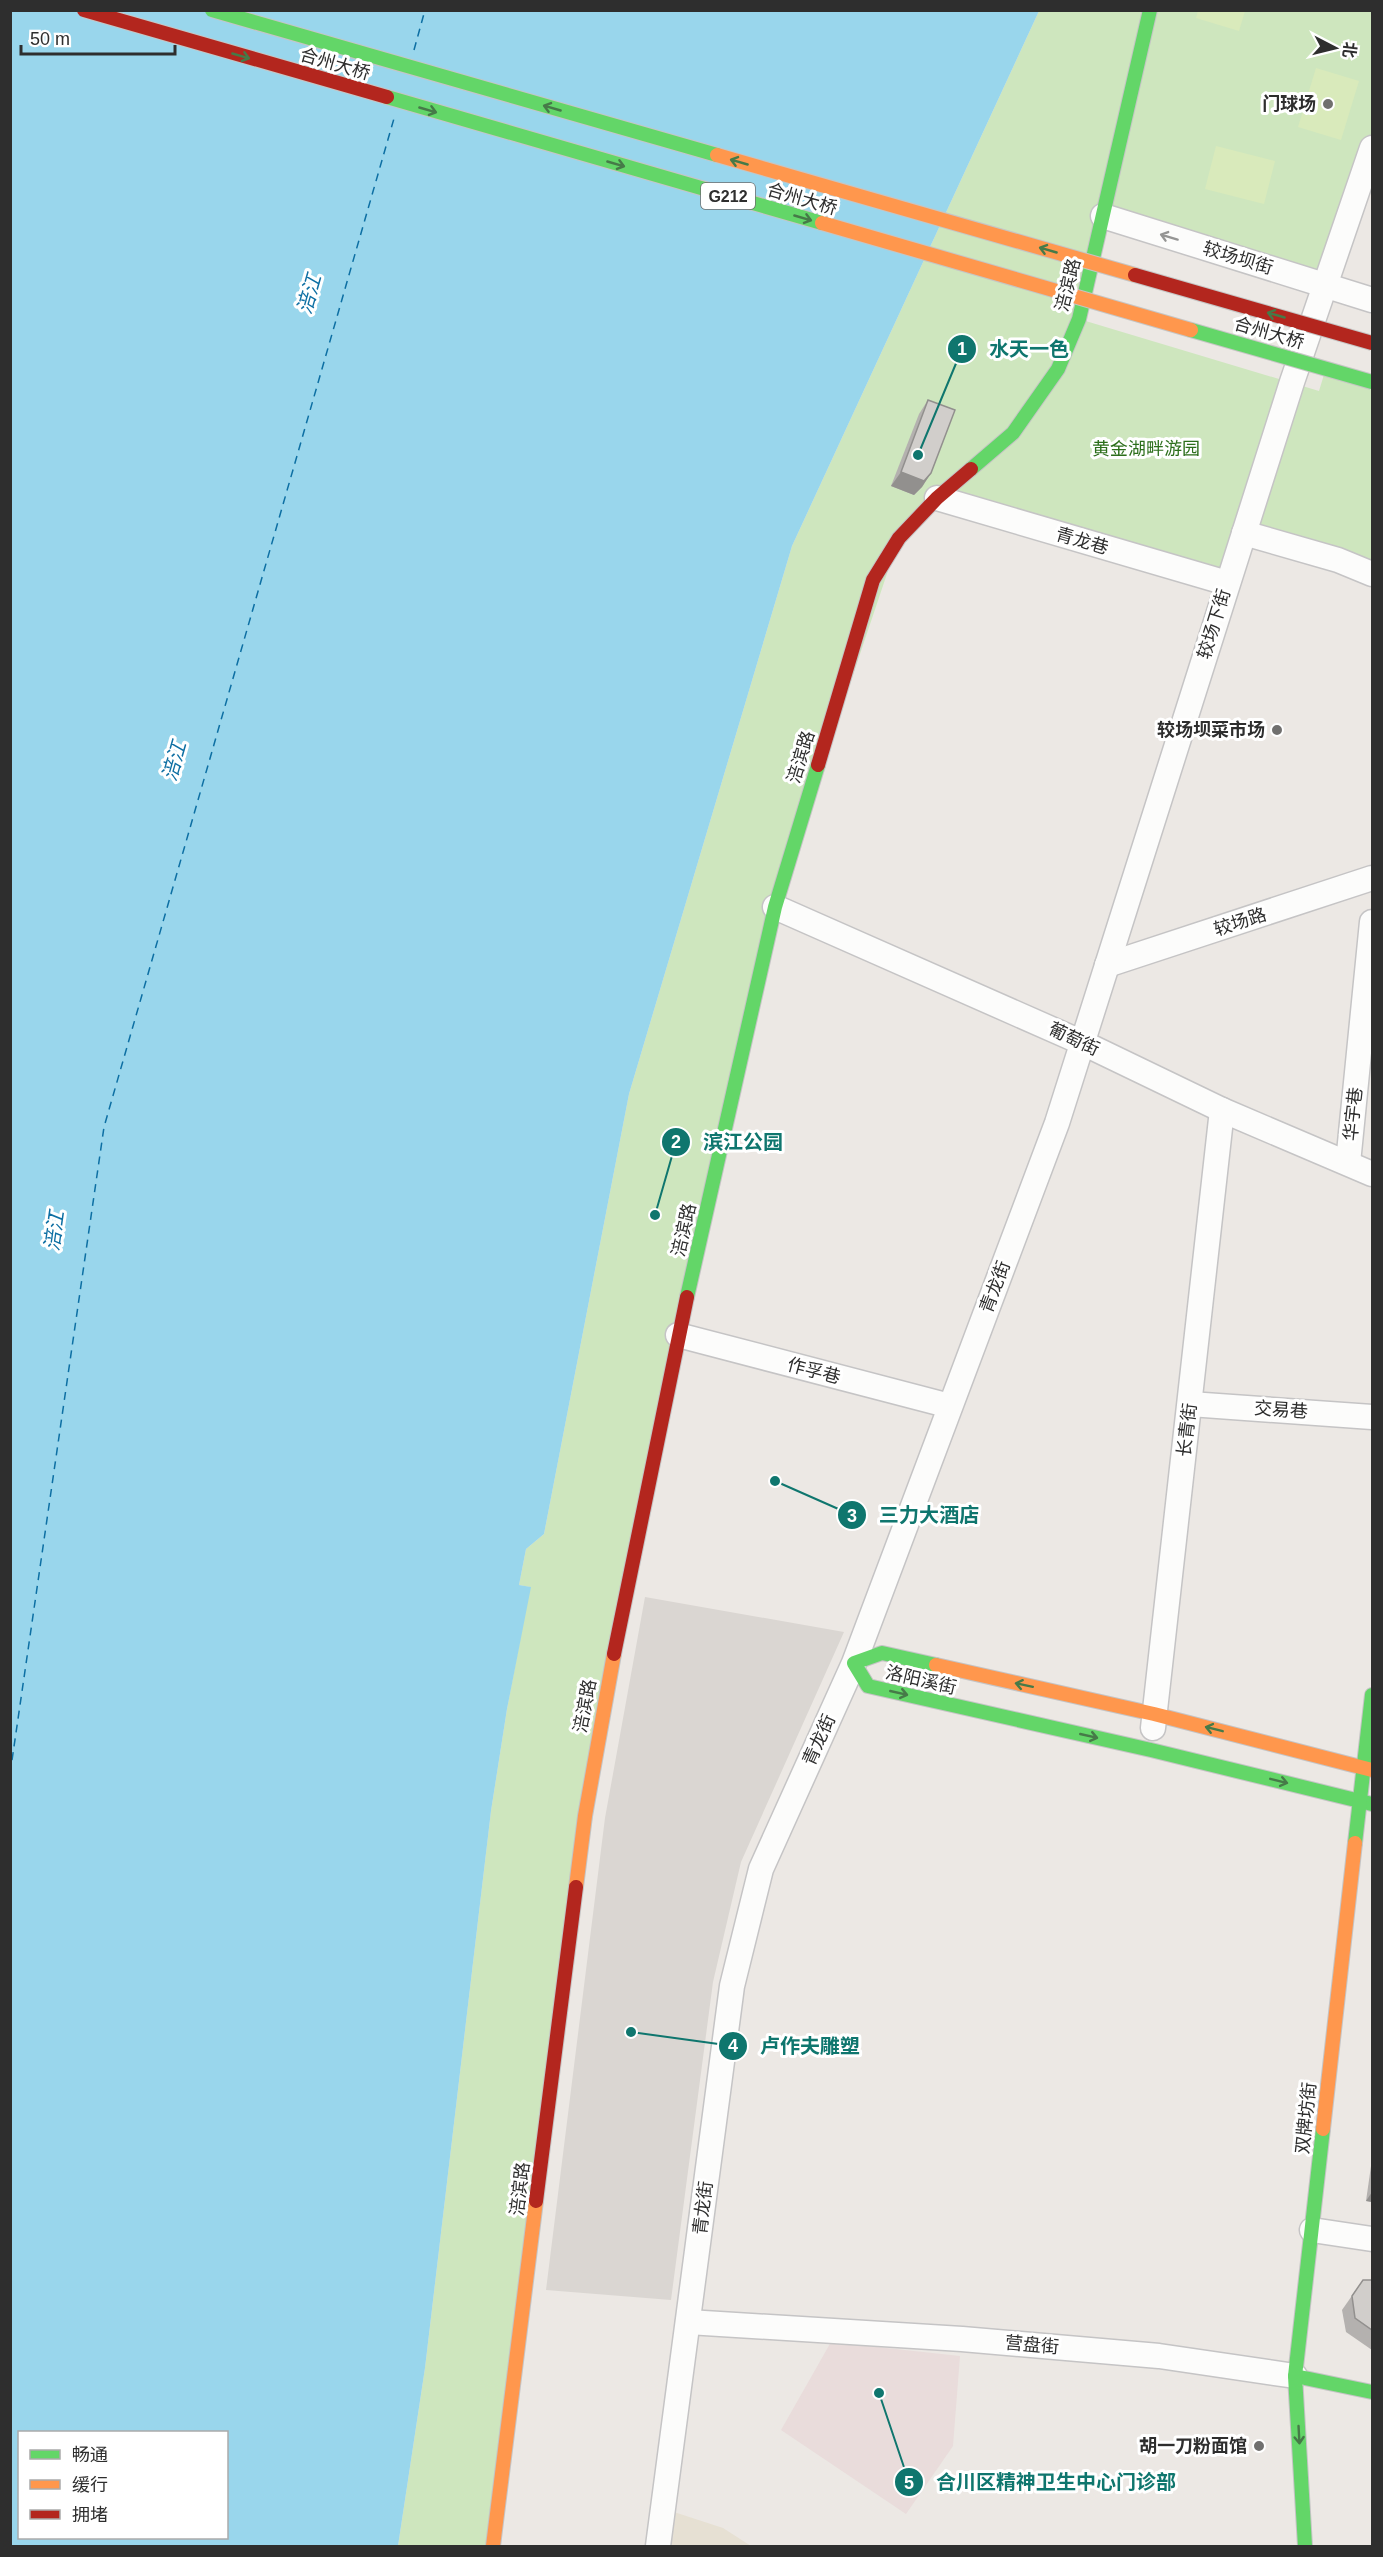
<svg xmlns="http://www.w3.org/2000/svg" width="1383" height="2557" font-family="Helvetica,'Noto Sans SC',sans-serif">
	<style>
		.education { fill: #e6e0d3 }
		.medical { fill: #e9dcdb }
		.green { fill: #cee6be }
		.pitch { fill: #d9eabb }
		.plaza { fill: #dad6d2 }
		.water { fill: #99d6ec; fill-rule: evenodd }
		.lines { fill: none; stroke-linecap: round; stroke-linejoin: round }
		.ferry { stroke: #0d6fa3; stroke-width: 1.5; stroke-dasharray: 8 6; stroke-linecap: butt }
		.street-casing { stroke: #c5c4c5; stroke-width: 27 }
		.fast-casing { stroke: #c5c4c5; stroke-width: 16 }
		.slow-casing { stroke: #c5c4c5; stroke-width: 16 }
		.jam-casing { stroke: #c5c4c5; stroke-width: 16 }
		.street { stroke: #fcfcfb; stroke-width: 24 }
		.fast { stroke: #63d668; stroke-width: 14 }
		.slow { stroke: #ff974d; stroke-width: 14 }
		.jam { stroke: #b3261e; stroke-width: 14 }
		.fast-bridge-casing { stroke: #c6c5c4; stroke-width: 16; stroke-linecap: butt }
		.slow-bridge-casing { stroke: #c6c5c4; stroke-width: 16; stroke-linecap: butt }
		.jam-bridge-casing { stroke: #c6c5c4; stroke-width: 16; stroke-linecap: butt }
		.fast-bridge { stroke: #63d668; stroke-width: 14 }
		.slow-bridge { stroke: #ff974d; stroke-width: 14 }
		.jam-bridge { stroke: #b3261e; stroke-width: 14 }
		.wall { fill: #b4b1af }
		.shaded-wall { fill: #92908e }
		.building { fill: #d1cecb; stroke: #92908e; stroke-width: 1.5 }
		.oneway { stroke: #467a48 }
		.oneway2 { stroke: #959594 }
		.poi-dot { fill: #706f6e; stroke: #fff; stroke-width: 2 }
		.labels { text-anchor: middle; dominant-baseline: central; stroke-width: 6; stroke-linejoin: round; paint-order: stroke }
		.shield { fill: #fff; stroke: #6d6d6d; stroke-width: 1.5 }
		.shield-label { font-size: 16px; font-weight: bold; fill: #2e2e2e }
		.street-label { font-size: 18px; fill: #2e2e2e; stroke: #fff }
		.poi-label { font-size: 18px; font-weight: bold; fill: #2e2e2e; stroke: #fff; text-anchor: end }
		.park-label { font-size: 18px; fill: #2c6e1b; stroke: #fff }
		.water-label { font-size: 20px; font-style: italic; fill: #0d6fa3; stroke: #fff }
		.leader { fill: none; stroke: #0f766e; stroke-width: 2 }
		.callout-dot { fill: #0f766e; stroke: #fff; stroke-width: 2 }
		.mark-label { font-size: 18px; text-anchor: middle; font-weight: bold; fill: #fff }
		.callout-label { font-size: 20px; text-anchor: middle; font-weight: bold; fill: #0f766e; stroke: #fff; stroke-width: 6; stroke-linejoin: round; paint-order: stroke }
	</style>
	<rect width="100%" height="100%" fill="#ece8e4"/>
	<path class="education" d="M674 2512 723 2528 751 2546H669Z"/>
	<path class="medical" d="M831 2342 960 2356 953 2446 906 2514 781 2430Z"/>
	<path class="green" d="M1367 10 1372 12V148L1325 285 1103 216 1079 319 1319 391 1326 368 1372 382V574L1244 533 1227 583 937 498 899 538 775 907 619 1623 493 2546H398L425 2368 491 1811 507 1709 530 1587 519 1585 526 1549 544 1534 629 1094 792 546 1039 11Z"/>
	<g class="pitch">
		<path d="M1198 11V10L1245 11 1239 31 1196 18Z"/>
		<path d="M1316 68 1359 81 1341 140 1298 127Z"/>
		<path d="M1216 146 1275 161 1264 204 1205 189Z"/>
	</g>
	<path class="plaza" d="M645 1597 844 1632 741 1862 713 1982 671 2300 546 2290 605 1818Z"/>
	<path class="water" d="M11 11H1039L792 546 629 1094 544 1534 526 1549 519 1585 531 1587 507 1709 491 1811 425 2368 398 2546H11ZM20 2432H226V2538H20Z"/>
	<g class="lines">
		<g class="ferry">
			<path d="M414 50 425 10"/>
			<path d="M10 1774 104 1127 395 115"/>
		</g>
		<g class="street-casing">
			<g id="street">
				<path d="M1103 216 1372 300"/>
				<path d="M937 498 1227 583"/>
				<path d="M1244 533 1338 560 1372 574"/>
				<path d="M775 907 1083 1043 1222 1110 1372 1174"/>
				<path d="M1107 965 1372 878"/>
				<path d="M1348 1163 1372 922"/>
				<path d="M678 1335 950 1406"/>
				<path d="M1190 1404 1372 1417"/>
				<path d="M1153 1728 1222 1110"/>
				<path d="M1312 2230 1372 2239"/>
				<path d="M688 2322 962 2339 1159 2356 1295 2376"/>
				<path d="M658 2546 732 1986 761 1869 854 1663 1057 1123 1292 382 1372 148"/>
			</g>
		</g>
		<g class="fast-casing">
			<g id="fast">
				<path d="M971 469 1013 433 1058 369 1079 319 1150 10"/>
				<path d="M687 1297 775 907 818 765"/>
				<path d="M936 1665 882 1653 854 1663 868 1686 1151 1750 1372 1804"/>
				<path d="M1355 1843 1372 1695"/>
				<path d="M1295 2376 1372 2392"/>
				<path d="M1305 2546 1295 2376 1323 2129"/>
			</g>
		</g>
		<g class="slow-casing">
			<g id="slow">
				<path d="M936 1665 1154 1714 1372 1770"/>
				<path d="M576 1887 585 1816 614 1654"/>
				<path d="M1323 2129 1355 1843"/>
				<path d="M493 2546 536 2201"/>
			</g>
		</g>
		<g class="jam-casing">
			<g id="jam">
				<path d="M818 765 873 580 899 538 937 498 971 469"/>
				<path d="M614 1654 687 1297"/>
				<path d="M536 2201 576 1887"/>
			</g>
		</g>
		<use href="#street" class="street"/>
		<use href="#fast" class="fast"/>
		<use href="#slow" class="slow"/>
		<use href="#jam" class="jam"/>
		<g class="fast-bridge-casing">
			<g id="fast-bridge">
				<path d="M212 10 717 155"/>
				<path d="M387 97 822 223"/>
				<path d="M1191 330 1372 382"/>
			</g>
		</g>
		<g class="slow-bridge-casing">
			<g id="slow-bridge">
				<path d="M717 155 1135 275"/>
				<path d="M822 223 1191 330"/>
			</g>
		</g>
		<g class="jam-bridge-casing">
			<g id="jam-bridge">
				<path d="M84 10 387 97"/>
				<path d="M1135 275 1372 343"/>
			</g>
		</g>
		<use href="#fast-bridge" class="fast-bridge"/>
		<use href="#slow-bridge" class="slow-bridge"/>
		<use href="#jam-bridge" class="jam-bridge"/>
	</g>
	<g class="wall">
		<path d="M928 400 931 473 922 487 914 495 891 486 919 414Z"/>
		<path d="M1372 2159V2202L1366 2201Z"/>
		<path d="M1363 2280H1372V2350L1346 2332 1342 2310Z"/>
	</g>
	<g class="shaded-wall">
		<path d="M901 472 931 473 922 487 914 495 891 486Z"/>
		<path d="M1372 2192V2202L1366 2201Z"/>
	</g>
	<g class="building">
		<path d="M928 400 955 410 931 473 924 481 901 472Z"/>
		<path d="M1363 2280H1372V2330L1355 2318 1352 2296Z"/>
	</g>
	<defs><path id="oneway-shaft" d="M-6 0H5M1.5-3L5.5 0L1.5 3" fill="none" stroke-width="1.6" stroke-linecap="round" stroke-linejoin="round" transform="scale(1.5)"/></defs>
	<g class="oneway">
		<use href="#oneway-shaft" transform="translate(241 56) rotate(16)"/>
		<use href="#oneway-shaft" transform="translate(552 108) rotate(-164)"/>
		<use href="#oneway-shaft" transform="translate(428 110) rotate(16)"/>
		<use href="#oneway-shaft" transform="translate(739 162) rotate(-164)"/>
		<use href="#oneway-shaft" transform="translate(616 164) rotate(16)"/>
		<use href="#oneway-shaft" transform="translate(803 218) rotate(16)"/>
		<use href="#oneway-shaft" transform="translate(1048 250) rotate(-164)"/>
		<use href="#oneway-shaft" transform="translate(1276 315) rotate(-164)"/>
		<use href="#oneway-shaft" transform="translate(1024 1685) rotate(-168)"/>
		<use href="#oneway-shaft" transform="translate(899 1693) rotate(13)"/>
		<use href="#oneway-shaft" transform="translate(1214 1729) rotate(-166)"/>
		<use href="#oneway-shaft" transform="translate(1089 1736) rotate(13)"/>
		<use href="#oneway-shaft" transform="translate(1279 1781) rotate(14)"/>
		<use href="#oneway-shaft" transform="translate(1299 2435) rotate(87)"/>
	</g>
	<use class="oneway2" href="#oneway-shaft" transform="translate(1169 237) rotate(-163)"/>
	<g class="poi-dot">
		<circle cx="1328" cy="104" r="6"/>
		<circle cx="1277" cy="730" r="6"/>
		<circle cx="1259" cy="2446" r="6"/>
	</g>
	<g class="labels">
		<rect class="shield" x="701" y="183" width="54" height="26" rx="4.5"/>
		<g class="shield-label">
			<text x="728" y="196">G212</text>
		</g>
		<g class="street-label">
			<text transform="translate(335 64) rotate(16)">合州大桥</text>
			<text transform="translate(802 199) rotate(16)">合州大桥</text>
			<text transform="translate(1238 258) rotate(17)">较场坝街</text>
			<text transform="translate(1068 285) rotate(-76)">涪滨路</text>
			<text transform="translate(1269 333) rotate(16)">合州大桥</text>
			<text transform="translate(1082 541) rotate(16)">青龙巷</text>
			<text transform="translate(1214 624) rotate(-73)">较场下街</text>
			<text transform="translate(801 757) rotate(-73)">涪滨路</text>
			<text transform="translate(1240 922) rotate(-18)">较场路</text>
			<text transform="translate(1074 1039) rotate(25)">葡萄街</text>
			<text transform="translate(1353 1114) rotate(-84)">华宇巷</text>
			<text transform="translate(684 1230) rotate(-77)">涪滨路</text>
			<text transform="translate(995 1287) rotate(-69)">青龙街</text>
			<text transform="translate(814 1371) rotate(15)">作孚巷</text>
			<text transform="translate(1281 1410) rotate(4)">交易巷</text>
			<text transform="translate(1187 1430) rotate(-83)">长青街</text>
			<text transform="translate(921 1680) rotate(13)">洛阳溪街</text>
			<text transform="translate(585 1706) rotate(-79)">涪滨路</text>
			<text transform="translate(819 1740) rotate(-66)">青龙街</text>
			<text transform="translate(1306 2118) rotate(-84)">双牌坊街</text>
			<text transform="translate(520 2189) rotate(-83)">涪滨路</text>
			<text transform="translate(703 2208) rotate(-83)">青龙街</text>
			<text transform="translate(1032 2345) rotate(5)">营盘街</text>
		</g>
		<g class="poi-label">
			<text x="1316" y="104">门球场</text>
			<text x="1265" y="730">较场坝菜市场</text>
			<text x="1247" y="2446">胡一刀粉面馆</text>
		</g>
		<g class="park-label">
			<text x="1146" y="449">黄金湖畔游园</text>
		</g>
		<g class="water-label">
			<text transform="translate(309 294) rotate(-74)">涪江</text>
			<text transform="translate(174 761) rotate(-74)">涪江</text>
			<text transform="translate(54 1231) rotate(-82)">涪江</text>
		</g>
	</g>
	<path class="leader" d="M918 455L962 349M655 1215L676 1142M775 1481L852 1515M631 2032L733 2046M879 2393L909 2482"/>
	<g class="callout-dot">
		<circle cx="918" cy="455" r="6"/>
		<circle cx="655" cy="1215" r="6"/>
		<circle cx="775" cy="1481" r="6"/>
		<circle cx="631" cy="2032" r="6"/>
		<circle cx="879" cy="2393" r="6"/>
		<circle cx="962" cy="349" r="15"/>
		<circle cx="676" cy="1142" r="15"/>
		<circle cx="852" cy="1515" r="15"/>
		<circle cx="733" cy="2046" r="15"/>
		<circle cx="909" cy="2482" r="15"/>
	</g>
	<g class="mark-label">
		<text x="962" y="355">1</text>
		<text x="676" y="1148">2</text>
		<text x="852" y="1522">3</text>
		<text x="733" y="2052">4</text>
		<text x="909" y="2489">5</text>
	</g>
	<g class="callout-label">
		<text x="1029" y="356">水天一色</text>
		<text x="743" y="1149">滨江公园</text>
		<text x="929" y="1522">三力大酒店</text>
		<text x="810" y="2053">卢作夫雕塑</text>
		<text x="1056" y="2489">合川区精神卫生中心门诊部</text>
	</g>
	<rect width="1383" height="2557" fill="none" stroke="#2e2e2e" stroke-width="24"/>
	<rect x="18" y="2431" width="210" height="108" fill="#ffffff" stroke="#ababab" stroke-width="1.5"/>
	<rect x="30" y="2450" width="30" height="9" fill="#63d668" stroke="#ababab" stroke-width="1.5"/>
	<text x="72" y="2461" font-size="18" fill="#2e2e2e">畅通</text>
	<rect x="30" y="2480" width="30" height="9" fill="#ff974d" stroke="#ababab" stroke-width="1.5"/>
	<text x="72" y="2491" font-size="18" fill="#2e2e2e">缓行</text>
	<rect x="30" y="2510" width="30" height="9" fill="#b3261e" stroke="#ababab" stroke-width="1.5"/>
	<text x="72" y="2521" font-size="18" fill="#2e2e2e">拥堵</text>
	<g transform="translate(1335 48) rotate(97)" stroke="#ffffff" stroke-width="4.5" paint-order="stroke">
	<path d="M0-4.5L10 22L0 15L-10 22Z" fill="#2e2e2e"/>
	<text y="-9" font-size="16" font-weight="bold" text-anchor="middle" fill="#2e2e2e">北</text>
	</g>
	<path d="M21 45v9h154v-9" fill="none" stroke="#2e2e2e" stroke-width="3"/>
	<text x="30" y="45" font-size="18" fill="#2e2e2e" stroke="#ffffff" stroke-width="4.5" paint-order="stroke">50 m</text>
</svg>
